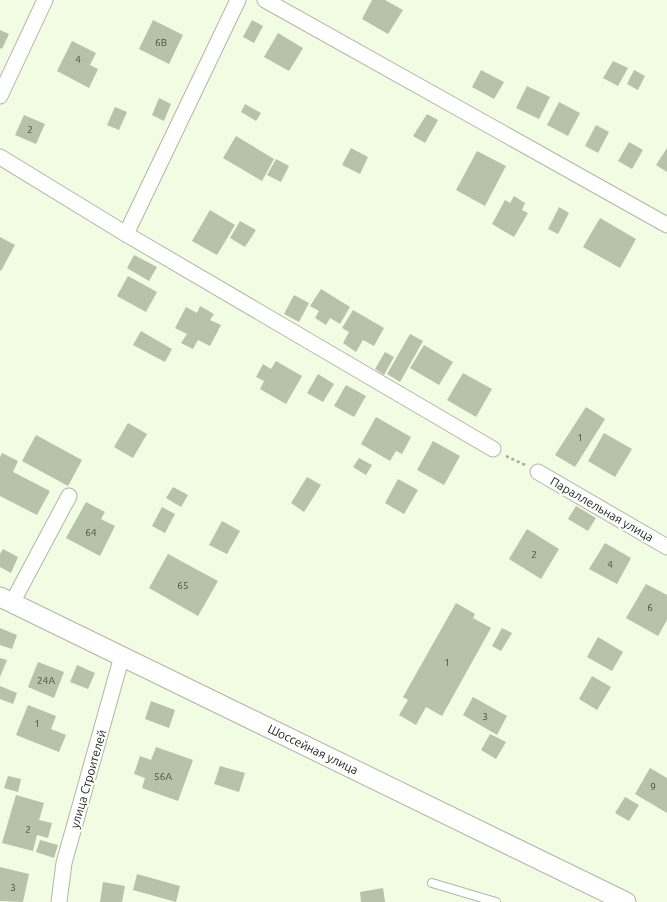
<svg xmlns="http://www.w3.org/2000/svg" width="667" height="902" font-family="Ubuntu,sans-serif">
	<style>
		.building { fill: #b8c1a9 }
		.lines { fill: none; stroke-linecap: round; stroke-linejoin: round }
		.service-casing { stroke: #afb8a1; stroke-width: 10 }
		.minor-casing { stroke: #afb8a1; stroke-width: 17 }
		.tertiary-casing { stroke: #afb8a1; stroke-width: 21 }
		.path { stroke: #a4ac99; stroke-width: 2.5; stroke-dasharray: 3 3; stroke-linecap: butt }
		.service { stroke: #fff; stroke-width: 8 }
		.minor { stroke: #fff; stroke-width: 15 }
		.tertiary { stroke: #fff; stroke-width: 19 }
		.labels { text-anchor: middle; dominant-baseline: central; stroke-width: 4; stroke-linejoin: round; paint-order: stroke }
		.number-label { font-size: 10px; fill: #494e41 }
		.street-label { font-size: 12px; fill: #24271e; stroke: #fff }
	</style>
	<rect width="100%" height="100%" fill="#f2fce3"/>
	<g class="building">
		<path d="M372 0H385L403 10 388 34 362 19Z"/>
		<path d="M153 20 183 35 169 64 139 49Z"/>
		<path d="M252 20 263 26 254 43 243 37Z"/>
		<path d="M0 30 9 34 2 49 0 48Z"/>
		<path d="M278 33 303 48 289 71 264 57Z"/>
		<path d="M72 41 96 53 90 65 98 69 89 88 57 71Z"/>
		<path d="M613 61 628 68 618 86 603 78Z"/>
		<path d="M481 70 504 82 494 99 472 87Z"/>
		<path d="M634 70 645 76 638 90 627 84Z"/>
		<path d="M527 86 550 97 539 119 516 108Z"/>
		<path d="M159 98 171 104 164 121 152 115Z"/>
		<path d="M559 102 580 113 568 136 547 125Z"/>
		<path d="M245 104 261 113 256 121 241 112Z"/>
		<path d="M115 107 127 112 119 130 107 125Z"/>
		<path d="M427 114 438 120 425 143 413 136Z"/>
		<path d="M24 115 45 124 36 144 15 135Z"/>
		<path d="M596 125 609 132 598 153 585 146Z"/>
		<path d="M236 136 274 159 262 181 223 158Z"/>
		<path d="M629 142 643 150 632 169 618 161Z"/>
		<path d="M351 148 368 157 360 174 342 165Z"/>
		<path d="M667 148V172L656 165Z"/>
		<path d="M477 151 506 166 485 206 456 190Z"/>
		<path d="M276 159 289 166 281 182 267 175Z"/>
		<path d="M514 196 525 203 522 210 528 213 514 237 492 224 505 200 510 203Z"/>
		<path d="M559 207 569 213 558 234 548 229Z"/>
		<path d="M210 210 235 225 217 255 192 241Z"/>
		<path d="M600 218 636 239 620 268 583 247Z"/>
		<path d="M240 221 256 230 245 247 230 238Z"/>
		<path d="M0 237 15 245 1 271 0 270Z"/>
		<path d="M134 255 157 267 149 281 127 268Z"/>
		<path d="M128 276 157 292 146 312 117 296Z"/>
		<path d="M321 289 350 307 340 324 330 318 326 325 315 318 319 311 310 306Z"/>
		<path d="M294 295 309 303 299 322 284 314Z"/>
		<path d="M200 306 214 314 210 320 221 325 210 346 198 340 193 349 181 343 187 334 175 328 186 307 197 313Z"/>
		<path d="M353 310 384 328 374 346 363 340 356 352 343 343 349 332 342 328Z"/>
		<path d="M141 331 172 349 165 362 133 345Z"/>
		<path d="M410 334 423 341 400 382 387 374Z"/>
		<path d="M424 345 453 362 439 385 410 368Z"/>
		<path d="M385 352 394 357 384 375 375 369Z"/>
		<path d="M276 361 302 376 286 404 260 389 264 381 256 377 263 364 271 369Z"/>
		<path d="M463 373 492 389 476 417 447 400Z"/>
		<path d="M318 374 334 384 323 402 307 393Z"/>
		<path d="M346 385 366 396 354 417 334 406Z"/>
		<path d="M586 407 605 419 575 467 555 455Z"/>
		<path d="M376 417 411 437 402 454 396 451 390 461 361 444Z"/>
		<path d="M128 423 147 434 133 458 114 447Z"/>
		<path d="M604 433 632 449 615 477 588 461Z"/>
		<path d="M36 435 82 460 68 486 22 461Z"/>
		<path d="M433 441 460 456 444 485 417 470Z"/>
		<path d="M2 453 18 461 13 472 50 491 37 515 0 496V457Z"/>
		<path d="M359 458 372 465 366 475 353 467Z"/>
		<path d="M307 477 321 485 304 512 291 503Z"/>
		<path d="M398 479 418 490 404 514 385 503Z"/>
		<path d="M173 487 188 495 181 507 166 498Z"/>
		<path d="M86 502 105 512 101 519 115 526 100 556 66 538Z"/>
		<path d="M576 506 596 518 588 531 568 519Z"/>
		<path d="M162 507 175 514 165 533 152 526Z"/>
		<path d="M222 521 240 531 227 554 209 545Z"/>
		<path d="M527 529 559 549 541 579 509 559Z"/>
		<path d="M605 543 631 558 617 584 589 569Z"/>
		<path d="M3 549 18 557 11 573 0 567V554Z"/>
		<path d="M168 554 218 581 198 616 149 588Z"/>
		<path d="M646 584 667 595V620L658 636 626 618Z"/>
		<path d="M456 603 475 614 473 618 491 628 442 716 426 707 416 725 399 715 408 700 403 697Z"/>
		<path d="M0 628 17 635 12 649 0 645Z"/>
		<path d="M502 628 512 633 501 651 492 646Z"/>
		<path d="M598 637 623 652 612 671 587 657Z"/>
		<path d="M0 658 7 660 0 677Z"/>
		<path d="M38 662 64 672 54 698 28 687Z"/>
		<path d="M77 665 95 673 88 689 70 682Z"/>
		<path d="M592 676 611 687 597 710 579 699Z"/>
		<path d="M0 686 17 693 13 704 0 699Z"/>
		<path d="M473 697 507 716 497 735 463 715Z"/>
		<path d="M151 701 175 710 169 728 145 719Z"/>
		<path d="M28 705 56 716 51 729 66 735 59 752 16 735Z"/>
		<path d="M490 734 506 742 496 759 481 750Z"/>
		<path d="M156 747 193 760 178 801 142 788 145 778 134 774 140 756 151 760Z"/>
		<path d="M220 766 245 773 239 792 214 784Z"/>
		<path d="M650 768 667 778V813L635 794Z"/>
		<path d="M8 776 21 779 18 792 4 788Z"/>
		<path d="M16 795 44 803 39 820 52 823 48 838 37 835 33 851 2 843Z"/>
		<path d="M625 797 639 805 629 821 615 813Z"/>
		<path d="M40 840 58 845 54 858 36 852Z"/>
		<path d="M0 867 29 874 23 902 0 901Z"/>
		<path d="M137 874 180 886 176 902 133 890Z"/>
		<path d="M103 882 125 886 122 902H100Z"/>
		<path d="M383 888 385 902H361L360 892Z"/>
	</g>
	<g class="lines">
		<g class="service-casing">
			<path id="service" d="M432 883 496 902"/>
		</g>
		<g class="minor-casing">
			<g id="minor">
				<path d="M238 0 126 234 493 449"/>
				<path d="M265 0 667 225"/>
				<path d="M0 96 45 0"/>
				<path d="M0 157 126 234"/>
				<path d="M538 472 667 547"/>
				<path d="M12 603 69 496"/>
				<path d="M59 902 64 863 122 656"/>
			</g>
		</g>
		<g class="tertiary-casing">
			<path id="tertiary" d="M0 597 626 902"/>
		</g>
		<path class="path" d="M506 456 525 465"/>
		<use href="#service" class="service"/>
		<use href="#minor" class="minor"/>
		<use href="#tertiary" class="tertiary"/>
	</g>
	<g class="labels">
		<g class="number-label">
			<text x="161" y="42">6В</text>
			<text x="78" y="59">4</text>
			<text x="30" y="129">2</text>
			<text x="580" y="437">1</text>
			<text x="91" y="532">64</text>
			<text x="534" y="554">2</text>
			<text x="610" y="564">4</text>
			<text x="183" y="585">65</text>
			<text x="650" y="607">6</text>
			<text x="447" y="662">1</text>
			<text x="46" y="680">24А</text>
			<text x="485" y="716">3</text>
			<text x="37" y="723">1</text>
			<text x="163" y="776">56А</text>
			<text x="653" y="786">9</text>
			<text x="28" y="829">2</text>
			<text x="13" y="887">3</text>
		</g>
		<g class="street-label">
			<text transform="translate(602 509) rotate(30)">Параллельная улица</text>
			<text transform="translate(313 749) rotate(26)">Шоссейная улица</text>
			<text transform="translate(88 779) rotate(-74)">улица Строителей</text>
		</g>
	</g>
</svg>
